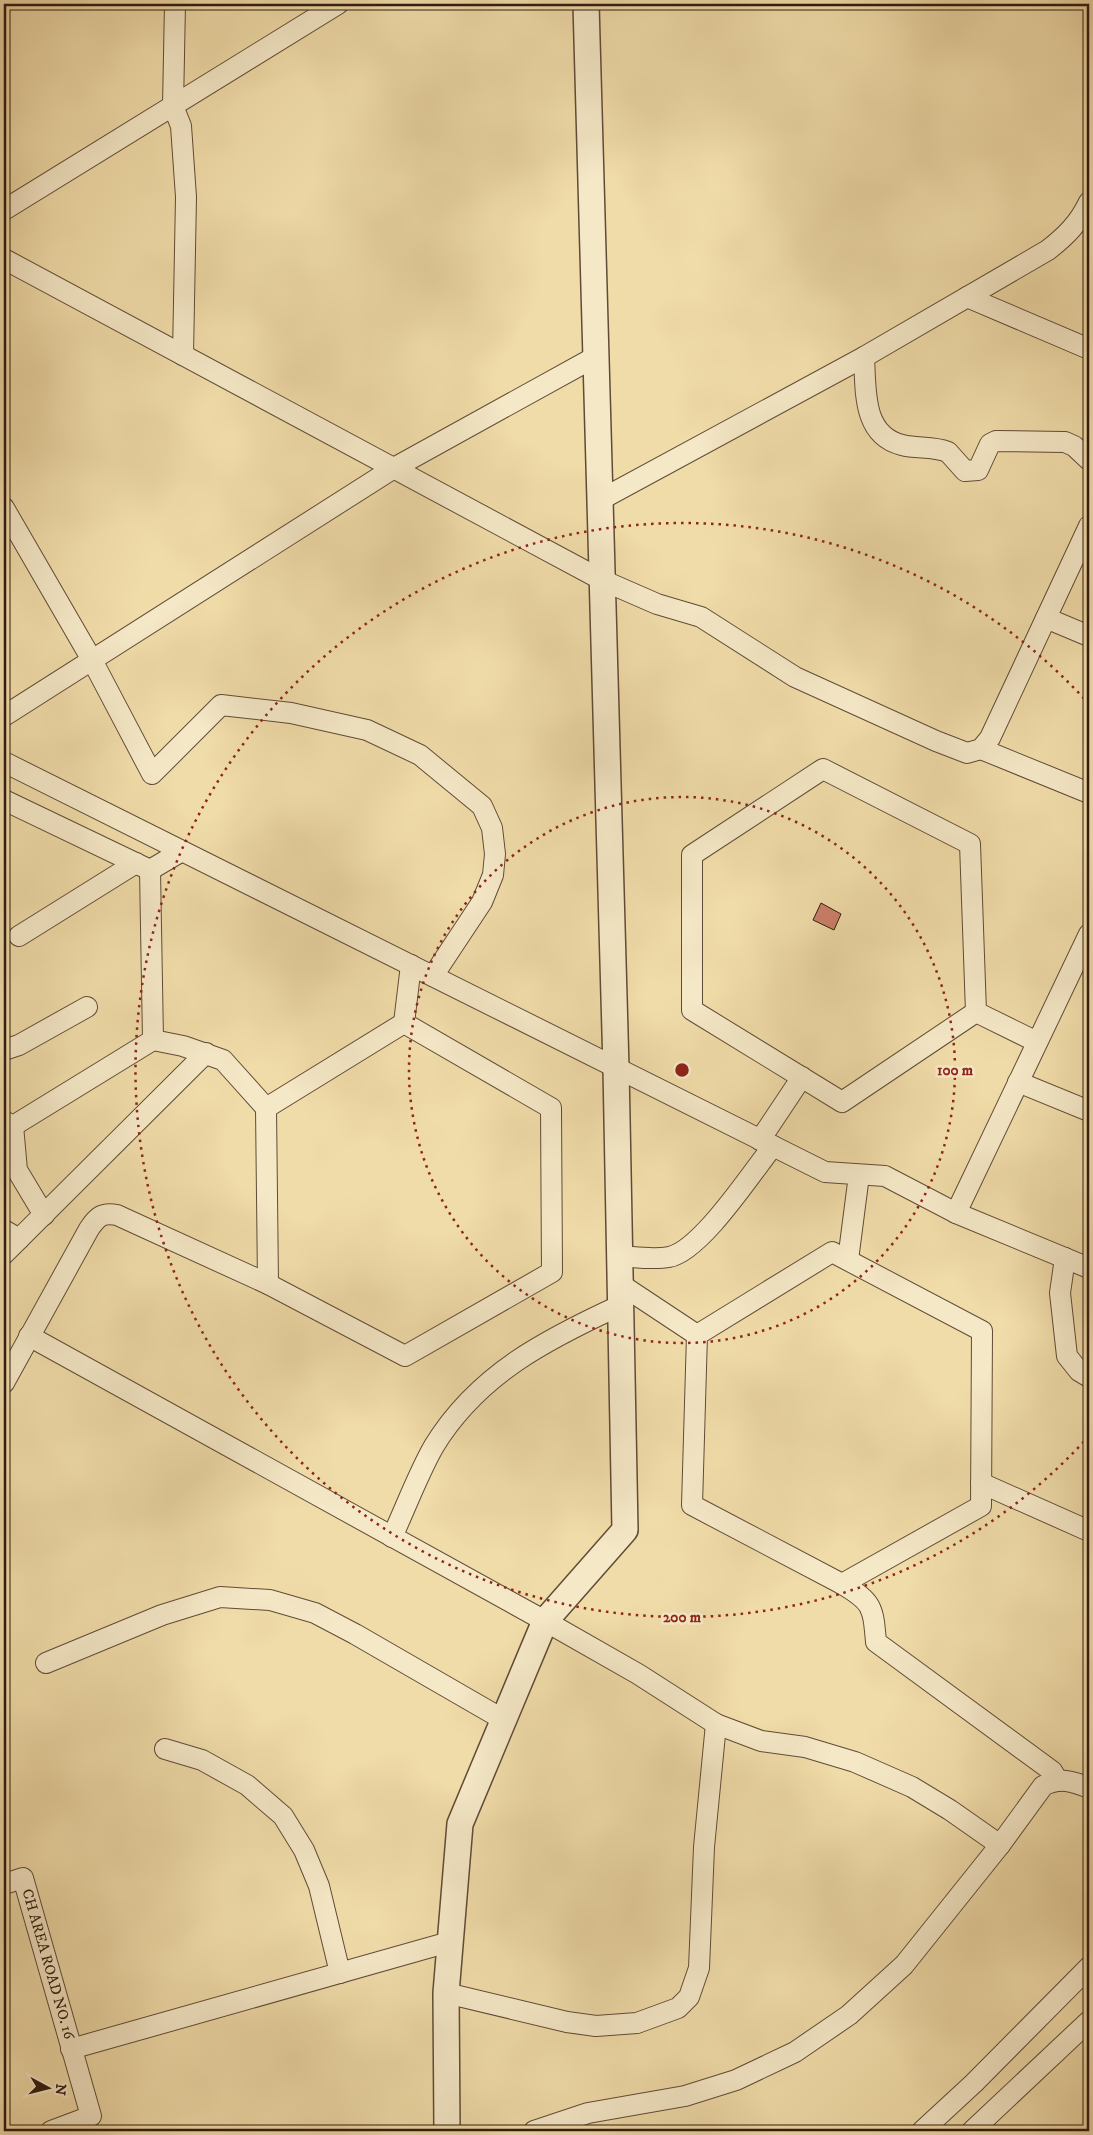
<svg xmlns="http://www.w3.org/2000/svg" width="1093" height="2135" font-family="'IM FELL DW Pica',serif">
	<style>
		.building { fill: #ce806c; stroke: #301b11 }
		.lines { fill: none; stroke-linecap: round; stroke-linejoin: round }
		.minor-casing { stroke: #604b37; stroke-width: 22 }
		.tertiary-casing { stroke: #604b37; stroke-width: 28 }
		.minor { stroke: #f5e8c7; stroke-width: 20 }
		.tertiary { stroke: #f5e8c7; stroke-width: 25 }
		.ring { fill: none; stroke: #8f2418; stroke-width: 2.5; stroke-dasharray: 2.5 5 }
		.labels { text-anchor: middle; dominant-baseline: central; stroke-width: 5; stroke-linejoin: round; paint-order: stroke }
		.street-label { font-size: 15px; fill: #301b11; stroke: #f5e8c7 }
		.centre { fill: #8f2418; stroke: #f5e8c7; stroke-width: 2.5 }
		.ring-label { font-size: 15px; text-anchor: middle; font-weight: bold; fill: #8f2418; stroke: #f5e8c7; stroke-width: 5; stroke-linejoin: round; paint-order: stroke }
	</style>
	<rect width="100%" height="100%" fill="#f0dca9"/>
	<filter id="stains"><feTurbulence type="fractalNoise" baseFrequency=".004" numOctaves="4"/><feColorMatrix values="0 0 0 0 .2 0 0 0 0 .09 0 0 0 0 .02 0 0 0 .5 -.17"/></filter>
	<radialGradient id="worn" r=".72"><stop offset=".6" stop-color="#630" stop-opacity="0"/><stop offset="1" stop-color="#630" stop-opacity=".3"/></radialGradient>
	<path class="building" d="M821 903 841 914 834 930 813 920Z"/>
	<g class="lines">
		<g class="minor-casing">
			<g id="minor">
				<path d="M175 4 173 106 181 126 186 197 183 355"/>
				<path d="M4 210 338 4"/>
				<path d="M4 259 602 580 657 604 701 617 795 677 936 741 967 753 981 749 990 738 1089 526"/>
				<path d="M967 297 1089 349"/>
				<path d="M864 357C866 390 862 435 902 445 917 449 933 446 948 452L965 471 978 470 990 444 996 441 1065 442 1074 446 1089 460"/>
				<path d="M600 500 864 357 1048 250C1066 236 1079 223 1089 202"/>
				<path d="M4 508 92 660 152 774 221 705 291 713 367 730 420 755 482 806 492 828 495 854 493 875 482 902 433 976"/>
				<path d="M1046 618 1089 636"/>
				<path d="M4 716 394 468 595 357"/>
				<path d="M981 749 1089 793"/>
				<path d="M4 762 825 1172 885 1176 956 1213 1089 1268"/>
				<path d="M823 769 970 844 976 1012 842 1102 692 1010V855Z"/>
				<path d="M4 800 150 870"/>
				<path d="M150 870 182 851"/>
				<path d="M19 936 136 863"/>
				<path d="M976 1012 1037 1042"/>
				<path d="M404 1023 551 1108 552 1272 405 1356 268 1284 266 1108Z"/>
				<path d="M404 1023 411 965"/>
				<path d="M153 1040 183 1046 223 1060 266 1108"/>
				<path d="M4 1050 19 1045 87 1007"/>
				<path d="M1018 1082 1089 1111"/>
				<path d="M4 1121 13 1126 153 1040 150 870"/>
				<path d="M13 1126 17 1170 44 1215"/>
				<path d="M760 1140 802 1077"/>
				<path d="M956 1213 1089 934"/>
				<path d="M4 1230 19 1239"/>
				<path d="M832 1252 982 1331 981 1506 842 1584 692 1505 697 1335Z"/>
				<path d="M4 1254 206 1053"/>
				<path d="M620 1256C636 1257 653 1260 669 1257 701 1251 752 1172 773 1146"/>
				<path d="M1065 1258 1060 1293 1067 1356 1079 1371 1089 1377"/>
				<path d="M848 1260 859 1175"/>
				<path d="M620 1284 697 1335"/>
				<path d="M29 1336 545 1621 638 1674 716 1724 761 1741 805 1747 855 1762 912 1787 950 1810 1000 1845 1043 1786C1059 1777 1073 1781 1089 1788"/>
				<path d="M4 1383 89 1229C97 1217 102 1212 117 1215L268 1284"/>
				<path d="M981 1483 1089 1531"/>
				<path d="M392 1537C406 1507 418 1474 434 1446 478 1374 547 1339 621 1305"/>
				<path d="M842 1584C873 1602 873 1607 876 1642L1052 1771 1058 1781"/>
				<path d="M46 1663 162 1615 220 1597 270 1600 315 1613 355 1634 504 1720"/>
				<path d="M165 1749 202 1760 247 1785 283 1816 304 1850 319 1886 340 1973"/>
				<path d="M4 1884 23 1878 91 2116 51 2131"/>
				<path d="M446 1993 567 2022 596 2026 637 2023 678 2008 689 1997 699 1968 704 1847 716 1724"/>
				<path d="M71 2049 449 1942"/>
				<path d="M534 2131 588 2113 685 2096 736 2080 795 2052 849 2015 904 1965 1000 1845"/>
				<path d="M922 2131 974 2083 1089 1967"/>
				<path d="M972 2131 1089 2021"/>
			</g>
		</g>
		<g class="tertiary-casing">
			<path id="tertiary" d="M447 2131 446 1993 460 1824 545 1621 625 1530 616 1068 586 4"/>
		</g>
		<use href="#minor" class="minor"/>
		<use href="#tertiary" class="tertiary"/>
	</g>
	<g class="ring">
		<circle cx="682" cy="1070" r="273"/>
		<path d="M1089 1436A547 547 0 1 1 1089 704"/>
	</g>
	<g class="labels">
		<g class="street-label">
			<text transform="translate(48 1964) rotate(74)">CH AREA ROAD NO. 16</text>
		</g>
	</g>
	<circle cx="682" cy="1070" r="8" class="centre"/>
	<g class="ring-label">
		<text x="955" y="1075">100 m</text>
		<text x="682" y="1622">200 m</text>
	</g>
	<rect width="1093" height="2135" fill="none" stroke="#f0dca9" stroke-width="20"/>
	<rect x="5" y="5" width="1083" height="2125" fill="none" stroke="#301b11" stroke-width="2.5"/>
	<rect x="10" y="10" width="1073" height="2115" fill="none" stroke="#301b11"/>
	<g transform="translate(48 2088) rotate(97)" stroke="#f5e8c7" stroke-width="4" paint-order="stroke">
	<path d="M0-4L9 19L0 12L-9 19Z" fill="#301b11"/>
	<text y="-8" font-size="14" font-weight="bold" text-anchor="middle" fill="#301b11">N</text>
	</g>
	<rect width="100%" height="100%" filter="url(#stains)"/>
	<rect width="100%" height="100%" fill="url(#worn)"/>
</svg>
